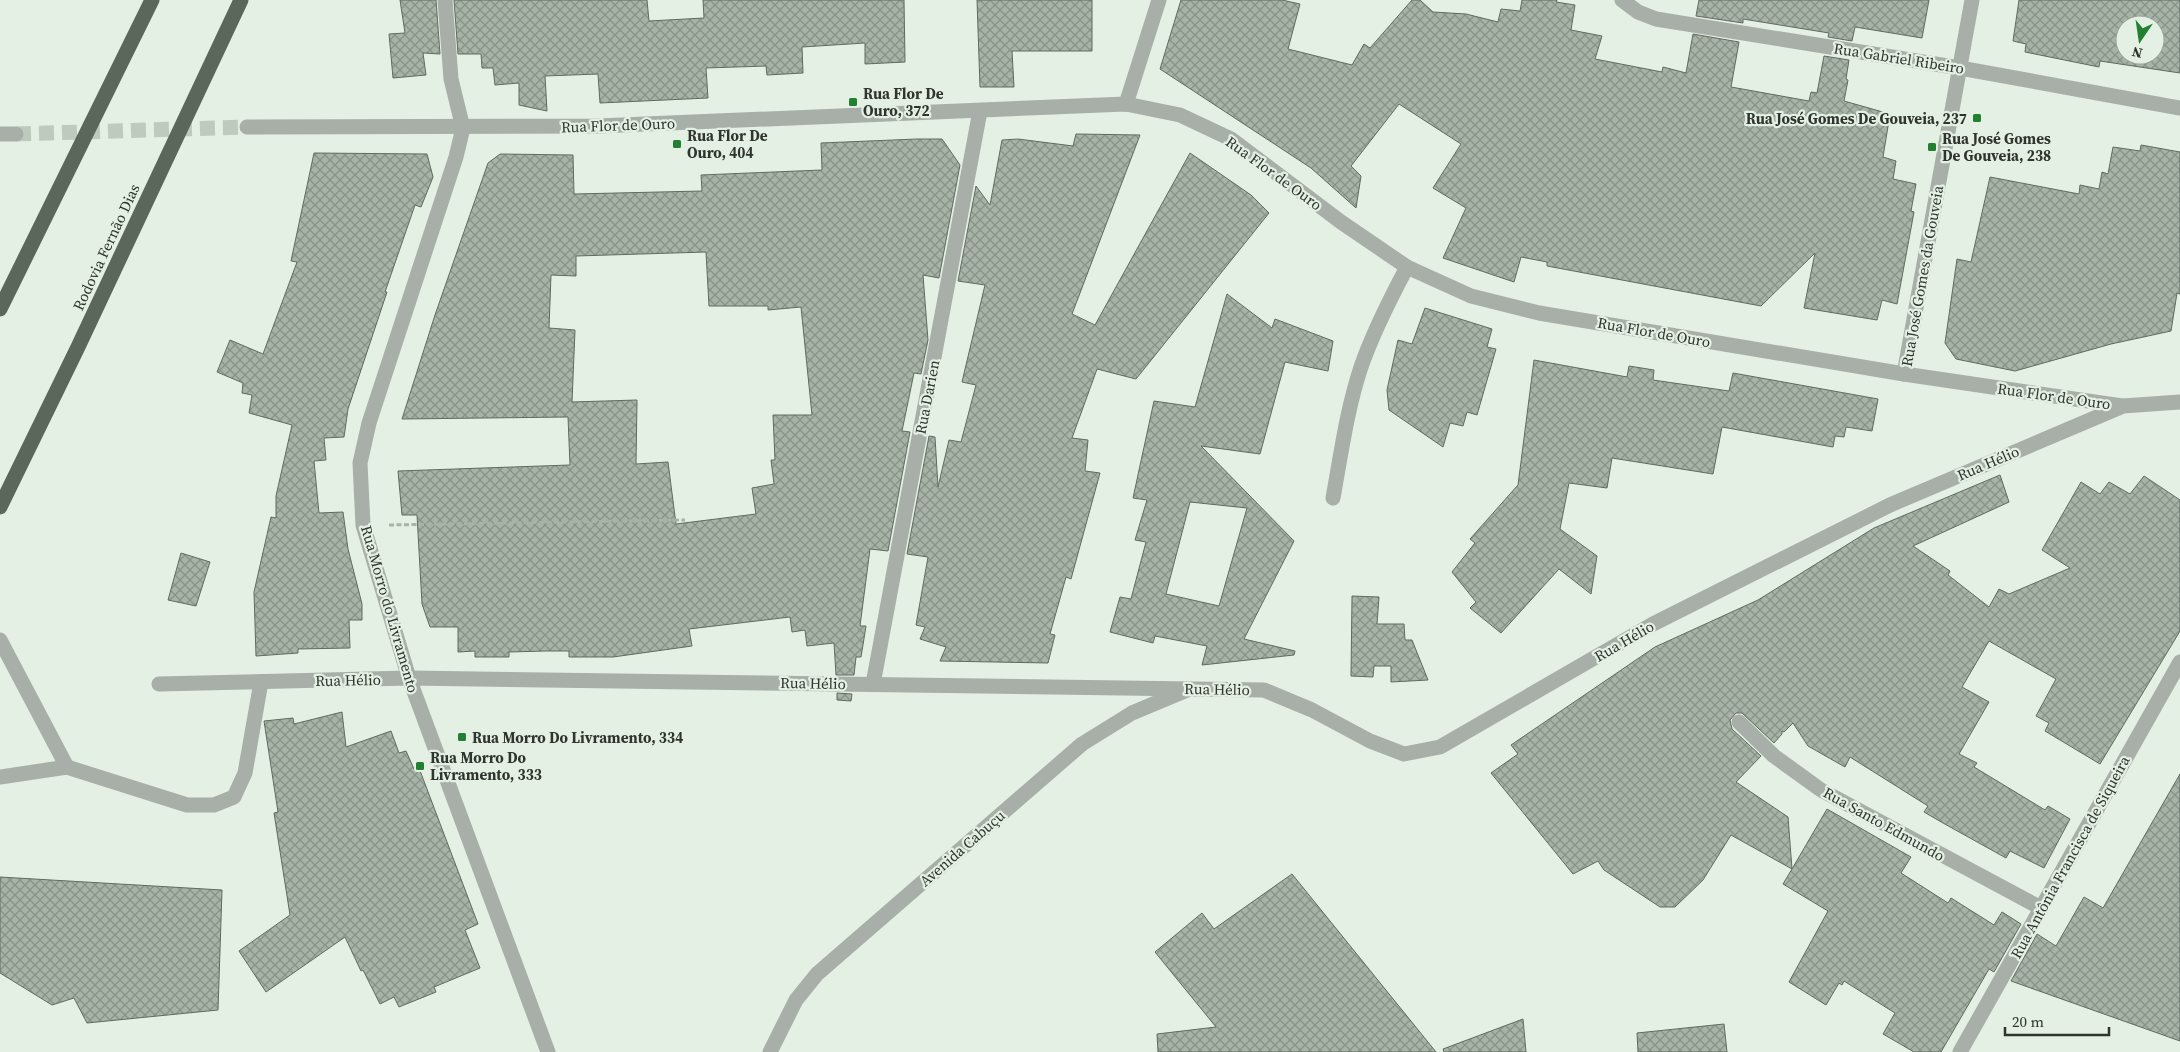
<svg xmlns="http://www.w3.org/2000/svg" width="2180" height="1052" font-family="'Source Serif 4',serif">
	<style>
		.building { fill: url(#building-cross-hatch); stroke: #5f6b60; fill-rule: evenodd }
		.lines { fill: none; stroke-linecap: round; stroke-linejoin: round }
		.minor-tunnel { stroke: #bfcabf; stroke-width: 15; stroke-dasharray: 15 8; stroke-linecap: butt }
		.path { stroke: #a8b3a8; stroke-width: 3; stroke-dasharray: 5 2.5; stroke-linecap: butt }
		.minor { stroke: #a8aea8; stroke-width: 15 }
		.highway { stroke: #5c675c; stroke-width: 15 }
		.poi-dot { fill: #228032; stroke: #e3f0e3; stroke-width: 2 }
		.labels { text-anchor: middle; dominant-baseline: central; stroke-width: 4.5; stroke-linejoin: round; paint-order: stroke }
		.street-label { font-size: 15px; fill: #2f342f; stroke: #e3f0e3 }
		.poi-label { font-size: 15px; font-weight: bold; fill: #2f342f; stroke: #e3f0e3; text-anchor: start }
	</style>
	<defs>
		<pattern id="building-cross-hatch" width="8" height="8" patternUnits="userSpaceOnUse" patternTransform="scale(1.25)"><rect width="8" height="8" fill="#a7b3a7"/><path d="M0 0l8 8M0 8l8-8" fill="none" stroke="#889288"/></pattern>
	</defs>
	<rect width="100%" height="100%" fill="#e3f0e3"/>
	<g class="building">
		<path d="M400 0H436L440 54 423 53 426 75 393 78 389 34 405 33Z"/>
		<path d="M454 0H647L649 21 704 18 703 0H904L905 62 865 64V43L802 47 803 73 767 75 766 66 706 68 708 98 600 103 598 74 545 76 547 111 519 105V83L495 85 493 68H482L481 54H458Z"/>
		<path d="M977 0H1092V51H1012L1014 87H980Z"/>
		<path d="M1181 0H1282L1300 4 1288 49 1352 65 1364 44 1370 48 1412 0H1420L1433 12 1466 14 1498 22 1501 9 1520 11 1522 0H1557L1556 2 1575 5 1571 30 1602 36 1595 59 1662 72 1663 67 1686 73 1693 34 1739 42 1731 87 1809 101 1811 92 1817 93 1824 56 1849 60 1846 79 1848 80 1844 101 1890 114 1883 157 1896 161 1893 179 1916 184 1911 211 1914 212 1897 304 1882 300 1877 320 1804 308 1815 253 1761 306 1547 266V262L1521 257 1514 282 1443 258 1466 208 1433 188 1461 144 1399 104 1351 166 1361 176 1356 208 1311 168 1160 69Z"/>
		<path d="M1699 0H1929L1922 38 1855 27 1852 41 1828 37 1829 33 1743 19V23L1696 16Z"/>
		<path d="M2019 0H2180V73L2100 61 2099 67 2025 52 2026 44 2013 41ZM2125 25H2155V55H2125Z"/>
		<path d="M1076 134 1140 135 1072 314 1095 325 1190 153 1251 195 1269 213 1136 379 1097 369 1072 438 1088 440 1085 471 1100 473 1071 579 1066 577 1050 634 1055 635 1048 663 940 661 946 647 920 639 925 627 916 625 928 557 907 554 929 436 935 437 938 487 949 440 961 442 976 385 962 382 985 285 958 281 976 186 990 205 1002 140 1018 139 1073 146Z"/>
		<path d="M917 139H942L960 165 939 278 923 275 928 340 921 374 914 373 902 431 910 432 888 551 870 549 860 626H866L861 657H856L854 675H836L834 643 807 646 805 630 792 632 790 617 689 629 692 646 613 657H569V651H545L509 652V657H475V651L458 652V627H430L422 604 417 515H402L398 471 570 465 568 417 402 419 435 315 488 163 500 154 573 155 574 194 702 191 701 175 822 170 821 143ZM706 252 709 306H768V310L801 307 812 415H773L775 460H771L774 484 752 488 756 514 676 524 668 462 636 464 637 400 572 402 575 330 549 328 551 275 576 276V256Z"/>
		<path d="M2141 145 2180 152V294L2177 293 2171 331 2111 344 2015 371 1956 359 1945 343 1957 259 1971 262 1990 177 2079 194 2080 185 2099 189 2102 172 2108 174 2113 147 2140 151Z"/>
		<path d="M314 153 427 154 433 177 421 207 415 205 385 292H387L348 409 344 437 324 438 326 460 314 461 319 513 343 512 348 549 362 604V620H349L350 648 298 649V653L256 656 254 592 271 517 276 518V496L292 425 249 413 252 395 242 393 243 383 217 372 230 340 263 354 297 262 291 261Z"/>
		<path d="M1227 294 1272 328 1275 319 1333 341 1328 371 1285 362 1260 454 1201 446 1294 541 1244 639 1295 651 1294 655 1202 665 1207 646 1155 636 1153 643 1110 632 1120 597 1131 599 1146 542 1135 540 1147 500 1133 498 1154 401 1195 407ZM1190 502 1247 508 1219 606 1166 594Z"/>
		<path d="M1425 308 1492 329 1487 347 1496 349 1477 415 1467 412 1463 426 1450 423 1443 447 1389 410 1387 390 1398 340 1412 344Z"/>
		<path d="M1534 360 1627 377 1629 366 1654 370 1653 380 1729 391 1733 373 1878 399 1872 431 1846 427 1844 437 1835 436 1833 447 1722 427 1713 474 1612 458 1607 488 1569 483 1560 529 1597 556 1591 594 1559 569 1501 633 1470 608 1476 602 1452 572 1475 543 1470 539 1518 485Z"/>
		<path d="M2000 475 2009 502 1913 546 1950 571 1948 575 1989 607 1999 589 2009 594 2070 568 2042 550 2081 482 2100 494 2109 482 2130 494 2144 476 2180 500V631L2100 764 2045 731 2049 723 2036 716 2056 679 1989 641 1962 687 1989 702 1959 754 1977 763 1974 767 2045 810 2048 806 2070 819 2044 868 2010 851 2006 858 1943 823 1924 812 1928 806 1850 757 1845 767 1808 746 1793 723 1784 732 1782 731V734L1774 743 1742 713H1736L1730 720 1732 729 1761 756 1736 782 1788 817 1792 869 1827 809 1911 857 1901 873 1948 903 1951 898 1994 925 2002 912 2021 924 1994 972 1989 969 1941 1052H1914L1883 1034 1895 1013 1844 981 1842 985 1839 983 1826 1005 1789 982 1828 911 1783 884 1792 869 1731 835 1703 880 1675 907H1660L1604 870 1598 861 1573 874 1491 773 1518 754 1511 745 1655 647 1758 600 1874 528Z"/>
		<path d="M181 553 210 562 196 606 168 600Z"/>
		<path d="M1352 596 1379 597 1377 624H1404L1405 640H1412L1428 680 1391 682V666H1374L1373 677 1351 676Z"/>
		<path d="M837 693 852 694 851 701 837 700Z"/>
		<path d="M342 712 346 747 391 731 399 753 406 751 414 769 419 768 478 924 465 930 480 968 434 987 436 992 399 1007 394 997 380 1004 363 970 361 971 345 937 266 992 239 951 290 915 274 813 278 812 264 721 293 718 294 724Z"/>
		<path d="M2180 774V1041L2011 981 2037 934 2056 946 2084 897 2103 908Z"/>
		<path d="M1292 874 1436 1052H1158L1157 1034 1216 1027 1155 952 1202 913 1214 929Z"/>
		<path d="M0 877 222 890 218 1010 87 1023 74 998 52 1005 0 973Z"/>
		<path d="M1523 1019 1526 1052H1444L1443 1049Z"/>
		<path d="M1724 1024 1727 1052H1638L1637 1033Z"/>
	</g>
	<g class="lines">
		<path class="minor-tunnel" d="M16 134 247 127"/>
		<path class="path" d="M389 525 685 520"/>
		<g class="minor">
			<path d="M445 0 451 79 463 128 456 157 369 423 360 463 363 525 409 678 548 1052"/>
			<path d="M1622 0 1638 12 1656 19 1960 68 2180 108"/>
			<path d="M1126 104 1159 0"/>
			<path d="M247 127 598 126 1126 104 1180 115 1231 139 1341 222 1407 267 1471 296 1539 313 1904 374 2122 406"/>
			<path d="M0 134H16"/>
			<path d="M1904 374 1972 0"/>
			<path d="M1333 498C1341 454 1347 409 1361 367 1373 332 1390 299 1407 267"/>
			<path d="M0 640 67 767"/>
			<path d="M159 684 409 678 1264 690 1312 710 1370 741 1404 754 1440 747 1653 624 1890 505 2123 406 2180 402"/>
			<path d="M873 684 980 111"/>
			<path d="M1739 722 1774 756 1821 790 2041 908"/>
			<path d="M0 777 67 767 187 805H214L234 797 245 773 261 682"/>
			<path d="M770 1052 796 1000 817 974 1082 744 1132 713 1187 690"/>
			<path d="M1960 1052 2180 662"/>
		</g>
		<g class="highway">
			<path d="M0 309 152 0"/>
			<path d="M0 507 78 347 241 0"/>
		</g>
	</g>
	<g class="poi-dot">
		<rect x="848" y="97" width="10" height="10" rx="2.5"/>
		<rect x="1972" y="113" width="10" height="10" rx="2.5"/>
		<rect x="672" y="139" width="10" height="10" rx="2.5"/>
		<rect x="1927" y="142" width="10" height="10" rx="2.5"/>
		<rect x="457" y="732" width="10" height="10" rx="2.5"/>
		<rect x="415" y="761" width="10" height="10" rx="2.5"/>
	</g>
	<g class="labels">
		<g class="street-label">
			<text transform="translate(1899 58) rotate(9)">Rua Gabriel Ribeiro</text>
			<text transform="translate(618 125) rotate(-2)">Rua Flor de Ouro</text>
			<text transform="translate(1274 173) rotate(36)">Rua Flor de Ouro</text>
			<text transform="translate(106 247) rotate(-65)">Rodovia Fernão Dias</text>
			<text transform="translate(1922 276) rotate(-80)">Rua José Gomes da Gouveia</text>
			<text transform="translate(1654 332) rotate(10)">Rua Flor de Ouro</text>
			<text transform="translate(2054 396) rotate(8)">Rua Flor de Ouro</text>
			<text transform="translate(927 397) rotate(-79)">Rua Darien</text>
			<text transform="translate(1988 463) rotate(-23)">Rua Hélio</text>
			<text transform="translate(390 609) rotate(74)">Rua Morro do Livramento</text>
			<text transform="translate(1624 641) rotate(-30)">Rua Hélio</text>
			<text transform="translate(348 680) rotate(-1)">Rua Hélio</text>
			<text transform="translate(813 683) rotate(1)">Rua Hélio</text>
			<text transform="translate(1217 689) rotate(1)">Rua Hélio</text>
			<text transform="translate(1884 824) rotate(29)">Rua Santo Edmundo</text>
			<text transform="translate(962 848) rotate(-41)">Avenida Cabuçu</text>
			<text transform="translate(2070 857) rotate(-61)">Rua Antônia Francisca de Siqueira</text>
		</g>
		<g class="poi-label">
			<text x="863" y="93">Rua Flor De<tspan x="863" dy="17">Ouro, 372</tspan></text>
			<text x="1967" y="118" text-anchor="end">Rua José Gomes De Gouveia, 237</text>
			<text x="687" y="135">Rua Flor De<tspan x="687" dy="17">Ouro, 404</tspan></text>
			<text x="1942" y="138">Rua José Gomes<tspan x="1942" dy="17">De Gouveia, 238</tspan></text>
			<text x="472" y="737">Rua Morro Do Livramento, 334</text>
			<text x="430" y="757">Rua Morro Do<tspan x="430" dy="17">Livramento, 333</tspan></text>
		</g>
	</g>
	<g transform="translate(2140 40) rotate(193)"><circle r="24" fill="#e3f0e3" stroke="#9ba59b"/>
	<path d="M0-4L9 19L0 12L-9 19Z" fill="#228032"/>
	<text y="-8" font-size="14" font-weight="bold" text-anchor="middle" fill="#2f342f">N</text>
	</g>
	<path d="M2005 1027v8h104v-8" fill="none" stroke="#2f342f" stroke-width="2.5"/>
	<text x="2012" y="1027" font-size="15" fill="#2f342f" stroke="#e3f0e3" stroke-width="4" paint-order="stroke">20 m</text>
</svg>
